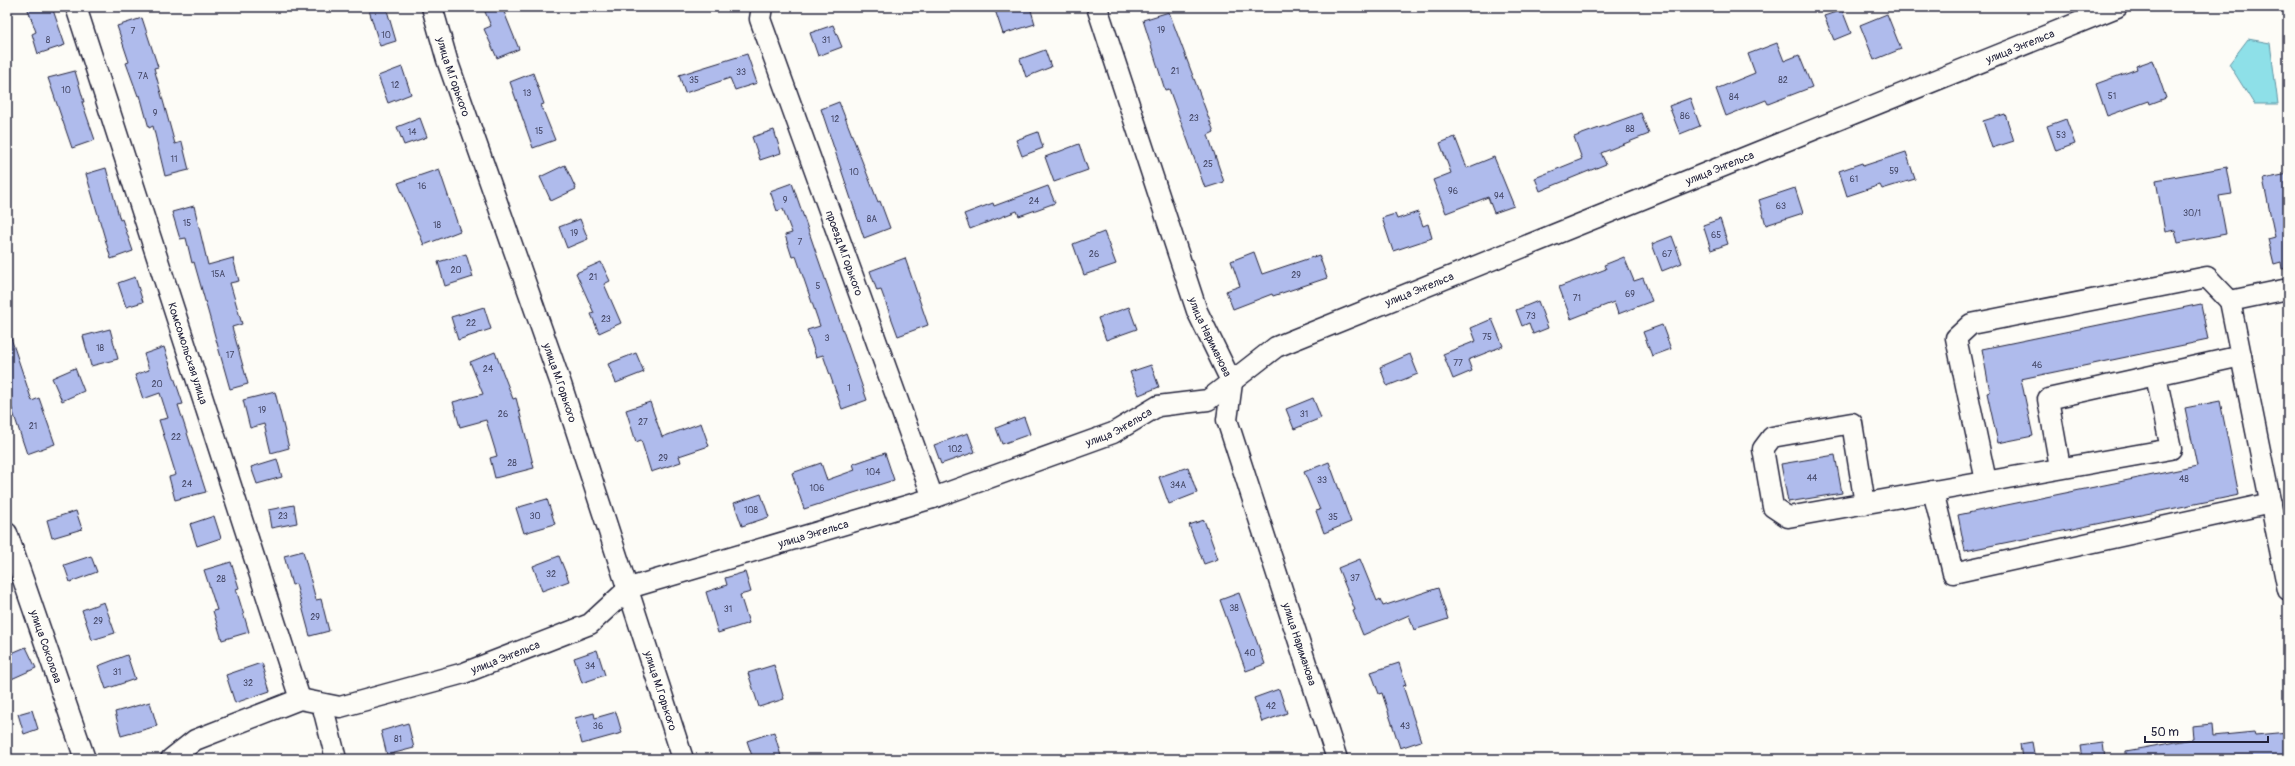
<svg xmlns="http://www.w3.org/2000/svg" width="2295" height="766" font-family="Pangolin,sans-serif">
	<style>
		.water { fill: #8ee0e8; stroke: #6394a3 }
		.building { fill: #afbbec; stroke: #22223b }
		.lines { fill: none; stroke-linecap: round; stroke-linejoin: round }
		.minor-casing { stroke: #22223b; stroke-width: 23 }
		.minor { stroke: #fdfcf7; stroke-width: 20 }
		.labels { text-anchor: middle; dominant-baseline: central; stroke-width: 3.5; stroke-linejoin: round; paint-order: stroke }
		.number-label { font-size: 9px; fill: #454867 }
		.street-label { font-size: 11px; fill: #22223b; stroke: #fdfcf7 }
	</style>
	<rect width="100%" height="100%" fill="#fdfcf7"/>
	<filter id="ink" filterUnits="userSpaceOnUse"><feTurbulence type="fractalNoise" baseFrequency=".025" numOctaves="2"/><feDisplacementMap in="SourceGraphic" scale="8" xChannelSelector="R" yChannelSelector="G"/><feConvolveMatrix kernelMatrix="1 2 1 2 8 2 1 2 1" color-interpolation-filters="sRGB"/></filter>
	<g filter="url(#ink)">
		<path class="water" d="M2248 39 2270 43 2278 104H2254L2229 64Z"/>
		<g class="building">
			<path d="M27 7H52L65 45 38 54 32 34 36 32Z"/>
			<path d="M368 7H386L396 41 380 46Z"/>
			<path d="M483 7H502L519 49 497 58 484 29 491 26Z"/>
			<path d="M994 7H1030L1035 24 1003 34Z"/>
			<path d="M1842 10 1851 33 1834 40 1824 16Z"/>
			<path d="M1169 12 1214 132 1208 135 1224 182 1205 188 1169 89 1165 90 1143 20Z"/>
			<path d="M1887 14 1901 49 1874 60 1860 25Z"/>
			<path d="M142 18 158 67 154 68 175 144 182 142 189 170 165 176 153 126 149 128 140 95 138 96 126 63 129 62 117 26Z"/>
			<path d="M833 25 842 47 818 56 810 33Z"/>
			<path d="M1777 43 1784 61 1799 55 1812 87 1768 104 1766 100 1726 116 1716 89 1755 73 1748 54Z"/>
			<path d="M1045 50 1051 67 1026 77 1020 59Z"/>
			<path d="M747 54 757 83 735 90 730 78 685 93 679 75Z"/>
			<path d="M2153 60 2166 98 2150 104 2149 101 2107 116 2096 84 2137 69 2136 66Z"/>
			<path d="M402 67 411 94 388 103 378 76Z"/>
			<path d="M75 71 84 102H82L95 140 72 148 48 78Z"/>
			<path d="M533 73 544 104 541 105 555 140 533 148 510 82Z"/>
			<path d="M1690 98 1700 126 1680 134 1669 106Z"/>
			<path d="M839 102 878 202 880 201 890 228 864 238 821 109Z"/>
			<path d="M1641 113 1649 134 1601 153 1606 164 1540 191 1535 178 1582 159 1574 137Z"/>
			<path d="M2005 114 2014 141 1992 148 1983 121Z"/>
			<path d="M420 118 427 137 404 145 397 127Z"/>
			<path d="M2066 119 2075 144 2056 151 2047 126Z"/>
			<path d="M774 130 781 153 760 160 752 137Z"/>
			<path d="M1038 132 1043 148 1022 156 1016 140Z"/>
			<path d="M1455 137 1467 168 1494 157 1514 206 1494 213 1488 197 1446 213 1433 180 1451 173 1440 143Z"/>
			<path d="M1079 144 1088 170 1054 182 1045 157Z"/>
			<path d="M1906 152 1915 179 1882 189 1880 185 1847 196 1839 171 1862 163 1863 166Z"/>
			<path d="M565 165 576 189 551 201 540 177Z"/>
			<path d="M2227 167 2232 194 2219 196 2226 234 2178 243 2175 230 2165 232 2156 180Z"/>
			<path d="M106 168 120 220 122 219 133 251 111 259 86 174Z"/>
			<path d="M439 169 460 231 424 245 398 183Z"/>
			<path d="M2288 174V268L2282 269 2281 262 2274 264 2268 239 2275 237 2263 179Z"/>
			<path d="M792 183 867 400 842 409 823 355 816 357 807 330 820 326 796 256 792 257 785 235 792 233 783 209 777 211 770 191Z"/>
			<path d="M1048 186 1055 203 1019 216 1017 211 970 229 964 214 993 203 994 206Z"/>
			<path d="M1795 188 1803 213 1766 225 1759 200Z"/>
			<path d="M194 206 208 265 233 258 239 281 230 283 242 324 232 327 248 384 230 389 194 262 192 263 186 238 180 239 172 212Z"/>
			<path d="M1418 212 1423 226 1428 224 1432 238 1393 251 1382 218 1395 214 1397 219Z"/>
			<path d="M580 219 588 239 567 248 559 227Z"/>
			<path d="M1720 219 1728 244 1711 250 1703 225Z"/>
			<path d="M1104 232 1116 264 1084 275 1073 244Z"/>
			<path d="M1672 236 1682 263 1662 271 1652 244Z"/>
			<path d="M1254 252 1262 274 1319 255 1327 278 1273 296 1272 294 1233 309 1226 291 1240 286 1231 261Z"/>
			<path d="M466 254 473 277 445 286 438 262Z"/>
			<path d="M1624 257 1634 281 1643 278 1652 301 1618 314 1614 302 1571 319 1559 287 1606 269 1604 265Z"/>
			<path d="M905 258 928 325 898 336 881 290 877 291 870 271Z"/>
			<path d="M601 262 610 281 604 284 621 323 599 333 591 314 594 313 576 273Z"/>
			<path d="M135 277 143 302 126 307 118 283Z"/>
			<path d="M1538 301 1548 328 1533 334 1529 323 1522 326 1516 310Z"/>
			<path d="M2201 304 2208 340 2021 379 2033 436 1998 443 1987 393 1990 392 1982 349Z"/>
			<path d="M484 307 491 329 458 340 451 317Z"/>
			<path d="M1129 307 1137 329 1106 340 1098 318Z"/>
			<path d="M1492 319 1503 346 1468 360 1472 371 1453 379 1443 354 1476 341 1471 328Z"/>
			<path d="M1662 325 1671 349 1652 356 1643 332Z"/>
			<path d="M110 329 118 359 91 366 83 336Z"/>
			<path d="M9 332 32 401 39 398 55 444 27 454 7 394V333Z"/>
			<path d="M164 347 183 404 178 405 206 492 175 500 169 477 176 475 159 420 168 418 160 393 143 399 135 375 149 370 144 354Z"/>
			<path d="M495 352 513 399 516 398 534 468 495 478 490 458 497 456 486 420 460 427 453 402 483 394 470 362Z"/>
			<path d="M636 353 644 372 616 383 608 364Z"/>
			<path d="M1410 354 1418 374 1387 386 1380 367Z"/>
			<path d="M1151 365 1159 387 1139 395 1130 372Z"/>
			<path d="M75 368 84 391 62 401 52 378Z"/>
			<path d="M275 392 289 448 271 453 264 424 250 428 243 400Z"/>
			<path d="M1313 398 1321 418 1294 429 1286 409Z"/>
			<path d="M2220 401 2239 495 1965 551 1958 515 2197 466 2185 408Z"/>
			<path d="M650 402 662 437 701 423 709 446 679 456 681 462 651 472 641 440 636 442 626 410Z"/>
			<path d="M1024 417 1030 434 1002 444 996 428Z"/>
			<path d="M968 433 975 452 941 464 934 445Z"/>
			<path d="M885 453 894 480 804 509 792 473 821 463 827 480 855 470 853 464Z"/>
			<path d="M1835 455 1842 493 1788 502 1781 464Z"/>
			<path d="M277 459 282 477 257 484 251 467Z"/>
			<path d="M1329 462 1351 522 1324 533 1316 511 1320 510 1304 472Z"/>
			<path d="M1188 467 1197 493 1169 504 1159 477Z"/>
			<path d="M761 494 769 517 742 526 734 503Z"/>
			<path d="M547 499 555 524 524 533 516 508Z"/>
			<path d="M294 505 297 523 271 528 268 510Z"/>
			<path d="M76 511 82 529 52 538 47 520Z"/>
			<path d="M214 516 221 538 197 546 190 524Z"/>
			<path d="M1204 520 1218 559 1204 564 1189 525Z"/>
			<path d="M303 551 316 600 321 599 329 631 310 636 296 584 292 585 284 556Z"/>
			<path d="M91 556 97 572 70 582 64 565Z"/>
			<path d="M559 556 569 581 542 591 533 566Z"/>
			<path d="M1360 559 1377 601 1380 599 1383 606 1438 588 1448 619 1414 630 1409 615 1363 635 1353 611 1355 610 1338 568Z"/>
			<path d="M231 562 239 588 236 589 249 632 222 640 213 611 217 610 204 570Z"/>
			<path d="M745 572 751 592 740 595 749 623 718 633 706 592 727 585 725 578Z"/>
			<path d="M1239 593 1265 664 1246 671 1220 600Z"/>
			<path d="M104 602 115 633 92 640 82 610Z"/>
			<path d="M26 647 36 668 7 681V655Z"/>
			<path d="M597 650 605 675 582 683 574 658Z"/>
			<path d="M127 655 135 679 106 689 98 666Z"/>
			<path d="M261 663 270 691 235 703 226 675Z"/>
			<path d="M1399 663 1406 685 1403 686 1421 741 1400 748 1382 693 1379 694 1371 672Z"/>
			<path d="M774 665 784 699 759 707 748 673Z"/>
			<path d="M1279 689 1287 713 1262 722 1254 698Z"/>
			<path d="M150 702 157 726 121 736 115 712Z"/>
			<path d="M32 710 38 729 24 734 18 714Z"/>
			<path d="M616 712 622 733 582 744 575 718 594 713 595 718Z"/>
			<path d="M408 723 414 748 387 755 381 731Z"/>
			<path d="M2212 724 2213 736 2254 732 2255 735 2288 732V756L2255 759H2126V751L2193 739 2192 726Z"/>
			<path d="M774 732 781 756 772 759H753L747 741Z"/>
			<path d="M2032 742 2035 759H2022L2020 744Z"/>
			<path d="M2103 743 2105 759H2082L2080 746Z"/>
		</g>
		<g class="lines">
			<g class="minor-casing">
				<g id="minor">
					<path id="s1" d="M76 7 300 699"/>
					<path id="s2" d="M432 7 447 60 561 384 683 759"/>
					<path id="s3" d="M762 7 760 19 933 498"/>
					<path id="s4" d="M1097 7 1197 311 1232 383 1227 420 1337 759"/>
					<path d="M2288 289 2230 301 2288 590"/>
					<path d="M2060 467 2048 399 2241 356"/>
					<path d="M1986 481 1956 338 1971 324 2207 277 2230 301"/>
					<path d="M1933 491 1953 573 2271 503"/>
					<path d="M1865 504 1852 423 1772 437 1763 449 1773 507 1788 517 2171 449 2156 376"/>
					<path id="s5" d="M7 533 85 759"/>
					<path d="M322 704 336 759"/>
					<path id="s6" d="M171 759 195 740 300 699 340 707 464 673 590 624 629 588 933 498 1113 433 1158 406 1208 400 1276 347 2117 7"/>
				</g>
			</g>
			<use href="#minor" class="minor"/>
		</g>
	</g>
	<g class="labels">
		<g class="number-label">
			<text x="1161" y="30">19</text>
			<text x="133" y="31">7</text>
			<text x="386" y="35">10</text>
			<text x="48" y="40">8</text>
			<text x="826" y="40">31</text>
			<text x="1175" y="71">21</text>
			<text x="741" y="72">33</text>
			<text x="143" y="76">7А</text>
			<text x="694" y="80">35</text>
			<text x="1783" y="80">82</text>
			<text x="395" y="85">12</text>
			<text x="66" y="90">10</text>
			<text x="527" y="93">13</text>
			<text x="2112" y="96">51</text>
			<text x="1734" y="97">84</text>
			<text x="155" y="113">9</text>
			<text x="1685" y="116">86</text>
			<text x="1194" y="118">23</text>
			<text x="835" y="119">12</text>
			<text x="1630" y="129">88</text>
			<text x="539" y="131">15</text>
			<text x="412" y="132">14</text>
			<text x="2061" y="135">53</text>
			<text x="174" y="159">11</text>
			<text x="1208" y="164">25</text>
			<text x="1894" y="171">59</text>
			<text x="854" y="172">10</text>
			<text x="1854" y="179">61</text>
			<text x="422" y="186">16</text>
			<text x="1453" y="191">96</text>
			<text x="1499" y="196">94</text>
			<text x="785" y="200">9</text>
			<text x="1034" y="201">24</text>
			<text x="1781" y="206">63</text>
			<text x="2192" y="213">30/1</text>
			<text x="872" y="219">8А</text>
			<text x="187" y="223">15</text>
			<text x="437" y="225">18</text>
			<text x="574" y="233">19</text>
			<text x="1716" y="235">65</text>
			<text x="800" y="242">7</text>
			<text x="1094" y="254">26</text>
			<text x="1667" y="254">67</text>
			<text x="456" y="270">20</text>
			<text x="218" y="274">15А</text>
			<text x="1296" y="275">29</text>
			<text x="593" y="277">21</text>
			<text x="818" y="286">5</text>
			<text x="1630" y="294">69</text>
			<text x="1577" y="298">71</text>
			<text x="1531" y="316">73</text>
			<text x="606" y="319">23</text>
			<text x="471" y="323">22</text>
			<text x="1487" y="337">75</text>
			<text x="827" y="338">3</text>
			<text x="100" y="348">18</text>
			<text x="230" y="355">17</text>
			<text x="1458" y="363">77</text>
			<text x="2037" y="365">46</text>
			<text x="488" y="369">24</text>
			<text x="157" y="384">20</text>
			<text x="849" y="388">1</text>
			<text x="262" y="410">19</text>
			<text x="503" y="414">26</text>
			<text x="1304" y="414">31</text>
			<text x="643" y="422">27</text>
			<text x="33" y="426">21</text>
			<text x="176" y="437">22</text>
			<text x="955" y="449">102</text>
			<text x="663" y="458">29</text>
			<text x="512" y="463">28</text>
			<text x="873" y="472">104</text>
			<text x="1812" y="478">44</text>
			<text x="2184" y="479">48</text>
			<text x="1322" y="480">33</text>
			<text x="187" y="484">24</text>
			<text x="1178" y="485">34А</text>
			<text x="817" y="488">106</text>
			<text x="751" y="510">108</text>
			<text x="283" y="516">23</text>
			<text x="535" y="516">30</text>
			<text x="1333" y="517">35</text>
			<text x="551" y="574">32</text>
			<text x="1355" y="578">37</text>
			<text x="221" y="579">28</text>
			<text x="1234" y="608">38</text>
			<text x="728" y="609">31</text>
			<text x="315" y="617">29</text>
			<text x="98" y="621">29</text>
			<text x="1250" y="653">40</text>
			<text x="590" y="666">34</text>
			<text x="117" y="672">31</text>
			<text x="248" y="683">32</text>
			<text x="1271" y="706">42</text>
			<text x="598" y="726">36</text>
			<text x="1405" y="726">43</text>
			<text x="398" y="739">81</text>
		</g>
		<g class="street-label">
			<text stroke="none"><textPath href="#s6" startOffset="2001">улица Энгельса</textPath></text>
			<text stroke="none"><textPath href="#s2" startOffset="73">улица М.Горького</textPath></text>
			<text stroke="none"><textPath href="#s6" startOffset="1677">улица Энгельса</textPath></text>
			<text stroke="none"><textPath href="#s3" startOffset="261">проезд М.Горького</textPath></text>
			<text stroke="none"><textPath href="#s6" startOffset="1353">улица Энгельса</textPath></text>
			<text stroke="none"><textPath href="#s4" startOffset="349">улица Нариманова</textPath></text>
			<text stroke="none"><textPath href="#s1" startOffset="364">Комсомольская улица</textPath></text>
			<text stroke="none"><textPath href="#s2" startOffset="397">улица М.Горького</textPath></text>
			<text stroke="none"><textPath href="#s6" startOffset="1017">улица Энгельса</textPath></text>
			<text stroke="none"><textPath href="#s6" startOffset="693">улица Энгельса</textPath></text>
			<text stroke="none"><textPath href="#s4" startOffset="673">улица Нариманова</textPath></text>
			<text stroke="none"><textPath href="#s5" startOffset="120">улица Соколова</textPath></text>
			<text stroke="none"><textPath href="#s6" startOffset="357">улица Энгельса</textPath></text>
			<text stroke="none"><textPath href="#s2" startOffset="721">улица М.Горького</textPath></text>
		</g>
	</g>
	<rect width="2295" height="766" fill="none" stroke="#fdfcf7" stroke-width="24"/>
	<rect x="12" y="12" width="2271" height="742" fill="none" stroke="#22223b" stroke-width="1.5" filter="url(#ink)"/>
	<path d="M2145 736v6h123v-6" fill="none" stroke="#22223b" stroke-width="2"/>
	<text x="2151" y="736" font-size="12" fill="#22223b" stroke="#fdfcf7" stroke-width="3" paint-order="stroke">50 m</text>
</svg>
